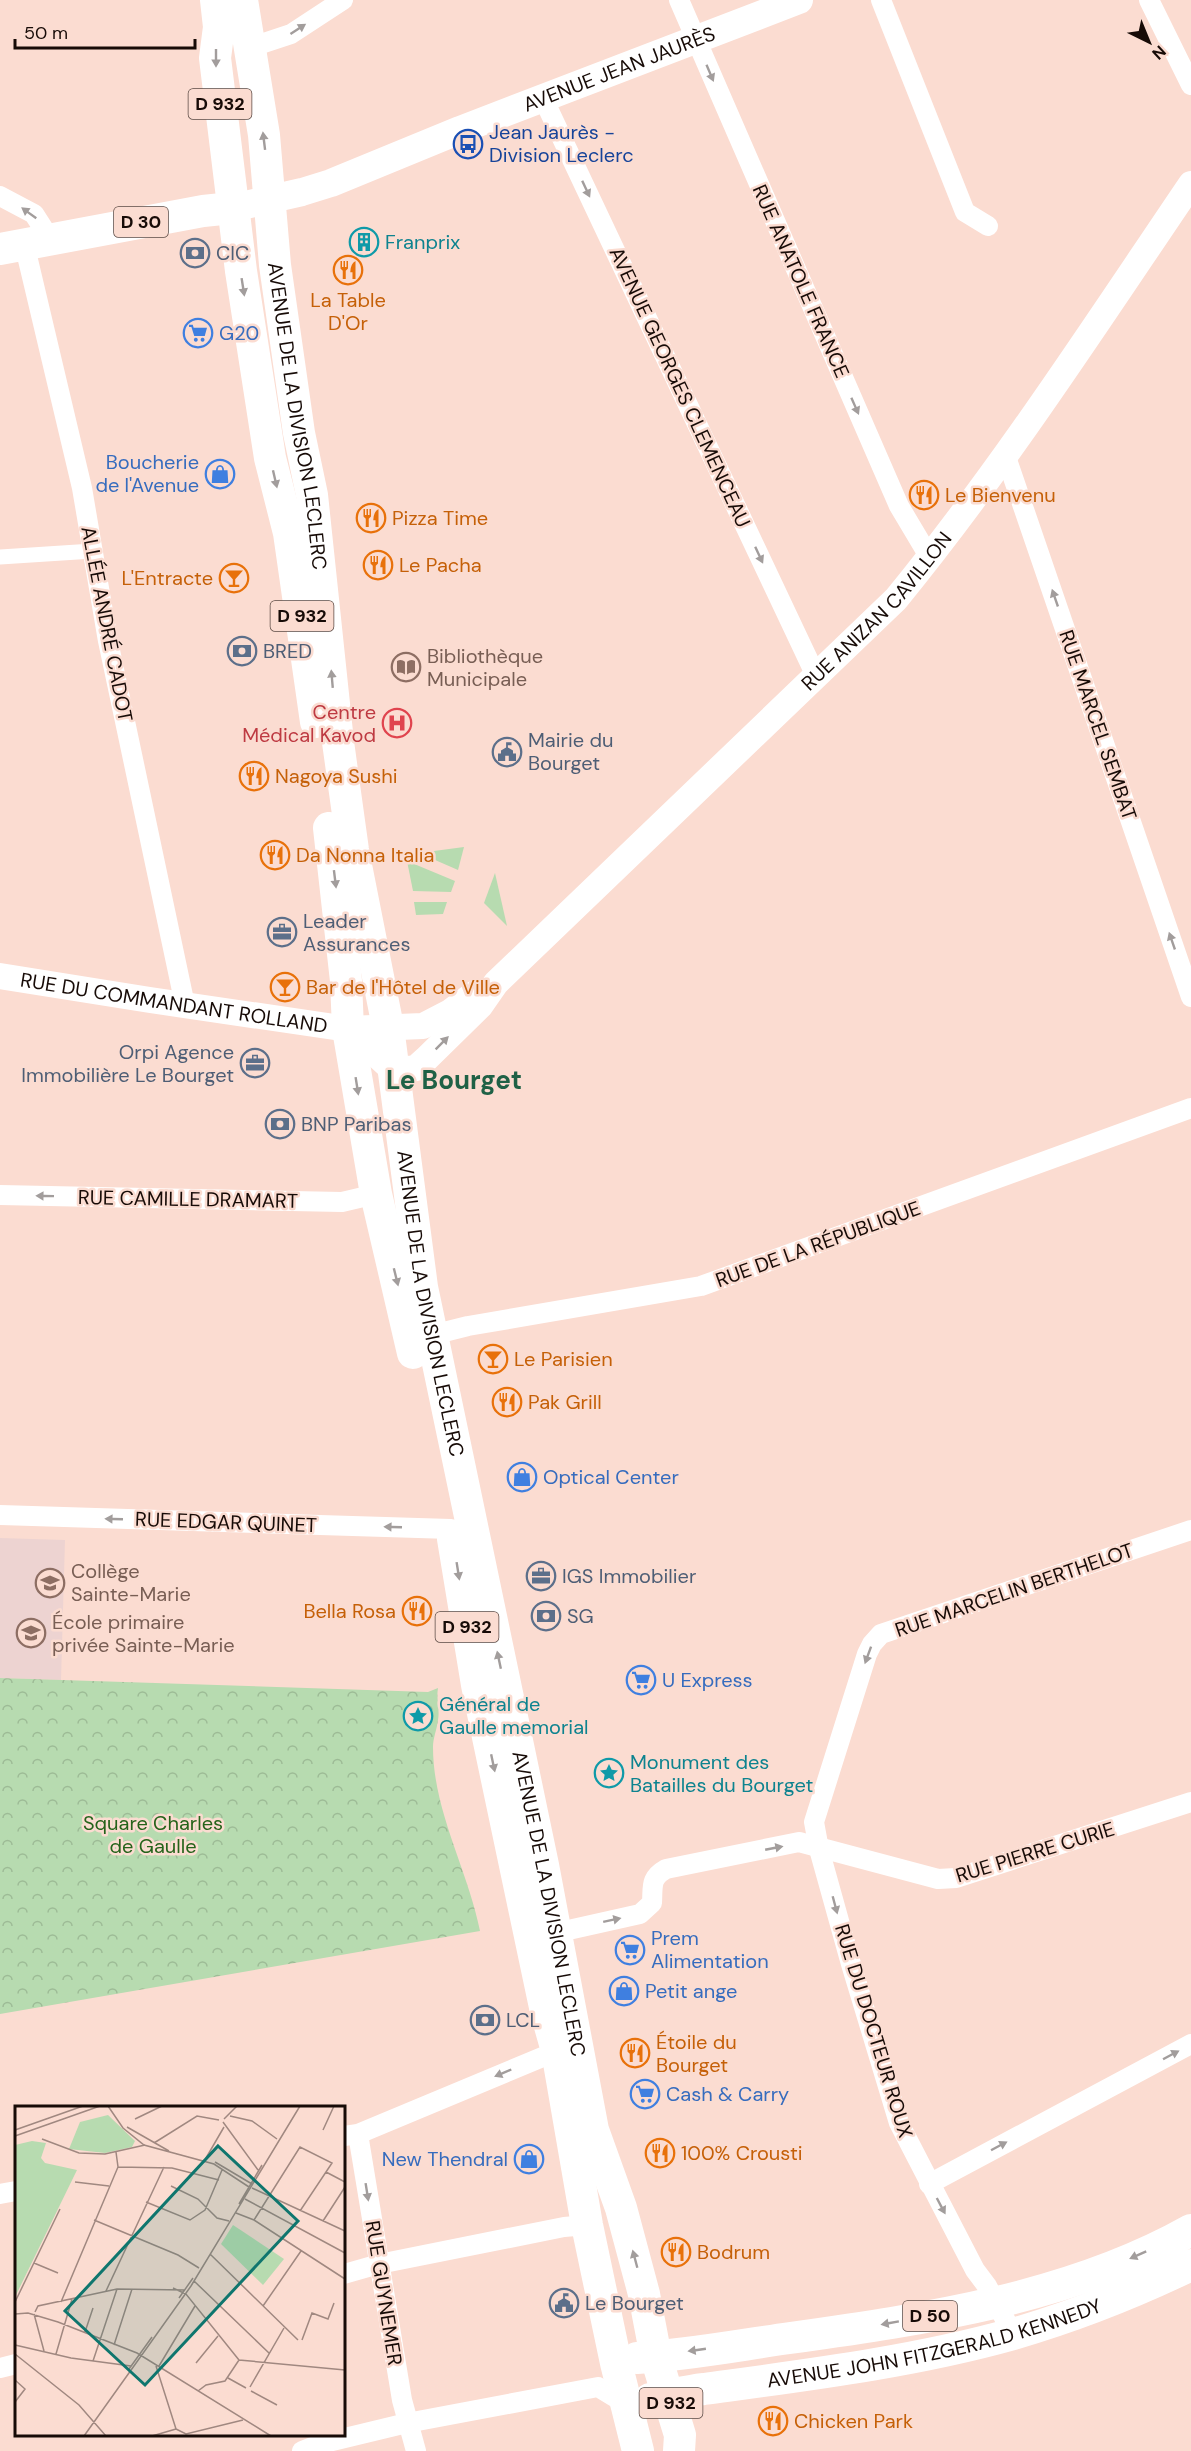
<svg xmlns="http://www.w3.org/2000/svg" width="1191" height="2451" font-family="'DM Sans',sans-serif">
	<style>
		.education { fill: #edd3d1 }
		.grass { fill: #b7dbb0 }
		.forest { fill: url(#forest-crowns) }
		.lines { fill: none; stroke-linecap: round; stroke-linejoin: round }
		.pedestrian { stroke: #fff; stroke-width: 15 }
		.minor { stroke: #fff; stroke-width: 20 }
		.tertiary { stroke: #fff; stroke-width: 26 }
		.secondary { stroke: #fff; stroke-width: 28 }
		.primary { stroke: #fff; stroke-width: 32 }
		.oneway { fill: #a29d9c }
		.labels { text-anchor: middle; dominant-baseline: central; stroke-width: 5; stroke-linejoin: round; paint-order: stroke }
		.shield { fill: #fbdcd1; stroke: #5b4a44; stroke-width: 1.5 }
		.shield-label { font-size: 18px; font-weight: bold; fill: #170b07 }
		.street-label { font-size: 20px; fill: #170b07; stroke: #fbdcd1 }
		.transit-label { font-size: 20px; fill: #164399; stroke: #fbdcd1; text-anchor: start }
		.culture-label { font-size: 20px; fill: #0d838f; stroke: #fbdcd1; text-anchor: start }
		.service-label { font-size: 20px; fill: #4e5e75; stroke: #fbdcd1; text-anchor: start }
		.food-label { font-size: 20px; fill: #c56008; stroke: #fbdcd1; text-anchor: start }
		.shop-label { font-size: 20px; fill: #366cbe; stroke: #fbdcd1; text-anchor: start }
		.education-label { font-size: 20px; fill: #785e54; stroke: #fbdcd1; text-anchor: start }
		.health-label { font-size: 20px; fill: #be3a42; stroke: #fbdcd1; text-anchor: end }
		.park-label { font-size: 20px; fill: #25631a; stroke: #fbdcd1 }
		.district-label { font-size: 26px; font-weight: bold; fill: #1f6146; stroke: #fbdcd1 }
		.inset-road { fill: none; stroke: #a08880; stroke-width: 1.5 }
		.view { fill: #0f766e; fill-opacity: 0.15; stroke: #0f766e; stroke-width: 3 }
		.inset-edge { fill: none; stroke: #170b07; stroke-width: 3 }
	</style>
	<defs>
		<pattern id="forest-crowns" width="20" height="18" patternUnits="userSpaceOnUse" patternTransform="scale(1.5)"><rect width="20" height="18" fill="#b7dbb0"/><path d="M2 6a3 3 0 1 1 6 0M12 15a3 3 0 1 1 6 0" fill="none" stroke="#9dbb96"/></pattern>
	</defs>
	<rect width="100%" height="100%" fill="#fbdcd1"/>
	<path class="education" d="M0 1538 65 1540 61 1680 0 1678Z"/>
	<g class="grass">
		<path d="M464 847 458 870 419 853Z"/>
		<path d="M407 861 455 881 451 892 413 891Z"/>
		<path d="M495 873 507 926 484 903Z"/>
		<path d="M414 902H447L443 914 416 915Z"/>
	</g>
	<path class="forest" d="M0 1678 428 1692 438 1688C436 1699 440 1709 438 1720 437 1729 433 1738 433 1747 433 1811 468 1870 480 1931L0 2014Z"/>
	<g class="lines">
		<path class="pedestrian" d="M0 557 93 551"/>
		<g class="minor">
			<path d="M679 0 899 506 930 558"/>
			<path d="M881 0 965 212 988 226"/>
			<path d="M1149 0 1191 85"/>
			<path d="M249 48 291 34 343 0"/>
			<path d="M543 98 816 676"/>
			<path d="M0 196 34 214 50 239"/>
			<path d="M24 243 82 488 108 641 185 1005"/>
			<path d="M1005 454 1191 997"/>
			<path d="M0 1195 342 1202 376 1194"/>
			<path d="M432 1335 468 1326 701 1286 1191 1108"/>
			<path d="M0 1515 451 1529"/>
			<path d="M555 1933 640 1914 652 1903C653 1886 650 1878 666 1869L799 1842 938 1879 956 1878 1191 1802"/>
			<path d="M358 2134 402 2400 416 2451"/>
			<path d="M344 2136 358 2134 557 2051"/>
			<path d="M929 2184 1191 2044"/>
			<path d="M0 2194 16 2191"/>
			<path d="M344 2274 379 2264 564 2227 587 2225"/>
			<path d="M1013 2334 987 2286 975 2270 899 2123 851 1964 819 1849 814 1822 867 1654 872 1644 881 1634 1191 1530"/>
			<path d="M0 2368 16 2364"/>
			<path d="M302 2451 320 2444 407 2423 598 2387 626 2404"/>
		</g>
		<g class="tertiary">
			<path id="s1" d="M0 976 150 1000 348 1029 423 1026 450 1012 475 993"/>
			<path id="s2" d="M348 1029 394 1071 416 1068 426 1059 480 1006 496 983 896 599C1003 468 1096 324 1191 184"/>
		</g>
		<path class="secondary" id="s3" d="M232 208 302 192 331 183 460 130 799 0"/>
		<g class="primary">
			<path d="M216 0 219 27 215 58 241 271 270 458 289 533 316 722"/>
			<path id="s4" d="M242 0 264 135 275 265 299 433 312 495 338 742 353 850 388 1027 422 1287 543 1865 593 2130 621 2208 644 2294 656 2357 680 2435 679 2451"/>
			<path d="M0 249 203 211 232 208"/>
			<path d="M329 828 346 981 348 1029 376 1194 413 1353"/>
			<path d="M453 1539 477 1685 546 2012 557 2051 587 2225 616 2363 638 2451"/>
			<path d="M637 2358C687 2355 740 2345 790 2338 926 2319 1070 2298 1191 2230"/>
			<path id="s5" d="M650 2399C668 2396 686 2391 704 2389 807 2375 913 2362 1013 2334 1075 2316 1133 2293 1191 2265"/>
		</g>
	</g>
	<defs><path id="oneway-solid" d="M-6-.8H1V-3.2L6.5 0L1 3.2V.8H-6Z" transform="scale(1.5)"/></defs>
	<g class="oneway">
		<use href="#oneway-solid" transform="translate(298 29) rotate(-33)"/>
		<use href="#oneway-solid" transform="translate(216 58) rotate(90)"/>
		<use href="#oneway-solid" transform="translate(710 73) rotate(67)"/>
		<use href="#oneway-solid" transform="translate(264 141) rotate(-97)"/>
		<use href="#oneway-solid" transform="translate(586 189) rotate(65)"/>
		<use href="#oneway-solid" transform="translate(29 213) rotate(-144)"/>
		<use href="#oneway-solid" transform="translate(243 287) rotate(81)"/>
		<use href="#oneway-solid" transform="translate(855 406) rotate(66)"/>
		<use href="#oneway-solid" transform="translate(275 479) rotate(77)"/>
		<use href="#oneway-solid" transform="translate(759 555) rotate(65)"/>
		<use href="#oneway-solid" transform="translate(1055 598) rotate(-109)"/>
		<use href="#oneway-solid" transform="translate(332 679) rotate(-95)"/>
		<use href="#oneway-solid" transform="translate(335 879) rotate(83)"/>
		<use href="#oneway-solid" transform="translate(1172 941) rotate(-109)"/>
		<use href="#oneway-solid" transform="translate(442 1043) rotate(-45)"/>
		<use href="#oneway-solid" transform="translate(357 1086) rotate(81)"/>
		<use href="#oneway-solid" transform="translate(45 1196) rotate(-179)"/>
		<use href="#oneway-solid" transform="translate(396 1277) rotate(76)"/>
		<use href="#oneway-solid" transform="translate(114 1519) rotate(-178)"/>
		<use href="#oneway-solid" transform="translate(393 1527) rotate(-178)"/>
		<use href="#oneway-solid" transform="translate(458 1571) rotate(81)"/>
		<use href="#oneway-solid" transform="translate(868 1655) rotate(110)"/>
		<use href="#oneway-solid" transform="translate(499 1660) rotate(-102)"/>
		<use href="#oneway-solid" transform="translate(493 1763) rotate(78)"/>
		<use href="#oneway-solid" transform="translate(774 1848) rotate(-11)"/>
		<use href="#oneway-solid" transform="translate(835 1905) rotate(75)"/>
		<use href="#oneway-solid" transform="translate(612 1920) rotate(-12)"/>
		<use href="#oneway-solid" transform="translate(1171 2055) rotate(-28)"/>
		<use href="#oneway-solid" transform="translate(503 2073) rotate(157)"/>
		<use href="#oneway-solid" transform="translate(999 2146) rotate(-28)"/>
		<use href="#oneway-solid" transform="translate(367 2192) rotate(81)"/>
		<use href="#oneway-solid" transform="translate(941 2206) rotate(62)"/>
		<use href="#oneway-solid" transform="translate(1138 2255) rotate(156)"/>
		<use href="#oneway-solid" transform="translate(635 2259) rotate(-105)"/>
		<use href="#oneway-solid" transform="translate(890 2323) rotate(170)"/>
		<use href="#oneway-solid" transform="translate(697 2350) rotate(172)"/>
	</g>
	<defs>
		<g id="bus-ring" transform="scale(1.5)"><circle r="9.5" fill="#fbdcd1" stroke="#1a4fb4" stroke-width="1.5"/><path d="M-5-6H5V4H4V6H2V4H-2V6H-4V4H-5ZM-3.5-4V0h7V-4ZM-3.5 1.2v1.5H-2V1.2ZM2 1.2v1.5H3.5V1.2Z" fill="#1a4fb4"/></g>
		<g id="building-ring" transform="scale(1.5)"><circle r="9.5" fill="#fbdcd1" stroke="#0f9aa8" stroke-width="1.5"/><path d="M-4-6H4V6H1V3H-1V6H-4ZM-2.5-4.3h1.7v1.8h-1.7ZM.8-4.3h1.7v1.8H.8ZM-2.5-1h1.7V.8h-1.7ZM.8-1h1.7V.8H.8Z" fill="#0f9aa8"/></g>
		<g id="bank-ring" transform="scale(1.5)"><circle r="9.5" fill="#fbdcd1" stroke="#5c6f8a" stroke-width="1.5"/><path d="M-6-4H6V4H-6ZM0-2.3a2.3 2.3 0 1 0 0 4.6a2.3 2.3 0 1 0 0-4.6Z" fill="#5c6f8a"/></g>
		<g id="restaurant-ring" transform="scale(1.5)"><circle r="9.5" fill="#fbdcd1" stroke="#e8710a" stroke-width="1.5"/><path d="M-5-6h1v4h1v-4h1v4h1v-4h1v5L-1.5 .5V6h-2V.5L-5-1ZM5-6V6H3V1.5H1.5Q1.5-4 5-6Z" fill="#e8710a"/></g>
		<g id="supermarket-ring" transform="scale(1.5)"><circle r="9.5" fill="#fbdcd1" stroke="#3f7fe0" stroke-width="1.5"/><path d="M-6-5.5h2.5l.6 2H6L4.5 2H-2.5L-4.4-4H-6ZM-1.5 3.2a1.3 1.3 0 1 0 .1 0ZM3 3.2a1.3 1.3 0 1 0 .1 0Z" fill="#3f7fe0"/></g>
		<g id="shop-ring" transform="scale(1.5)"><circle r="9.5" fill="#fbdcd1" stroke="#3f7fe0" stroke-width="1.5"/><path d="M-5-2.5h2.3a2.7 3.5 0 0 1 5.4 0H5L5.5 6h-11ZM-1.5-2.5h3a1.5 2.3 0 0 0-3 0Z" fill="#3f7fe0"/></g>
		<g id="bar-ring" transform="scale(1.5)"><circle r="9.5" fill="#fbdcd1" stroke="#e8710a" stroke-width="1.5"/><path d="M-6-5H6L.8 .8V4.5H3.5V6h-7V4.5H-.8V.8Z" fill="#e8710a"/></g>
		<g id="library-ring" transform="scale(1.5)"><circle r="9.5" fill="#fbdcd1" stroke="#8d6e63" stroke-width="1.5"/><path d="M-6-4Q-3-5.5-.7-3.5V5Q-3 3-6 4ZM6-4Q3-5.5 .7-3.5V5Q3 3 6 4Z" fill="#8d6e63"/></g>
		<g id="hospital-ring" transform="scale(1.5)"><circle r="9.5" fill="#fbdcd1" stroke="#e0444e" stroke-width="1.5"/><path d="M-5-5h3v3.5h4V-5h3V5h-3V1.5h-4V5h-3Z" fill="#e0444e"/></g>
		<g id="civic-ring" transform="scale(1.5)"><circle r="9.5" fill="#fbdcd1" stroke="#5c6f8a" stroke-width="1.5"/><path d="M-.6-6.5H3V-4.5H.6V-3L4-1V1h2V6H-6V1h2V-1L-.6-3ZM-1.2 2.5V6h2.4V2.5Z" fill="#5c6f8a"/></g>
		<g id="office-ring" transform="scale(1.5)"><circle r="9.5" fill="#fbdcd1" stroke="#5c6f8a" stroke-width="1.5"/><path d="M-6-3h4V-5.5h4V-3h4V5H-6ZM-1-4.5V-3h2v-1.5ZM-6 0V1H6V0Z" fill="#5c6f8a"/></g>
		<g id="school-ring" transform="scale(1.5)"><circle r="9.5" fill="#fbdcd1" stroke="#8d6e63" stroke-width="1.5"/><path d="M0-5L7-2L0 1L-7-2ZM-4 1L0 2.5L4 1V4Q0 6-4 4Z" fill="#8d6e63"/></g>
		<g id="sight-ring" transform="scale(1.5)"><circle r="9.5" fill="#fbdcd1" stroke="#0f9aa8" stroke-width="1.5"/><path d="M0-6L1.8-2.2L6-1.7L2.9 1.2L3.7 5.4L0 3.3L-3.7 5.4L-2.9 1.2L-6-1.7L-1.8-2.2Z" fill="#0f9aa8"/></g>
	</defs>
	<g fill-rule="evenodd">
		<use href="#bus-ring" x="468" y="144"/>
		<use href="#building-ring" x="364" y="242"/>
		<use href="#bank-ring" x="195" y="253"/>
		<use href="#restaurant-ring" x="348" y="270"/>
		<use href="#supermarket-ring" x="198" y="333"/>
		<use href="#shop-ring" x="220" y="474"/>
		<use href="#restaurant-ring" x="924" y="495"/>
		<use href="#restaurant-ring" x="371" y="518"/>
		<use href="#restaurant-ring" x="378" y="565"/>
		<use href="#bar-ring" x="234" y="578"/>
		<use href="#bank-ring" x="242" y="651"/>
		<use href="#library-ring" x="406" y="667"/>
		<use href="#hospital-ring" x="397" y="723"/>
		<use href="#civic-ring" x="507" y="752"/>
		<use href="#restaurant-ring" x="254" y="776"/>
		<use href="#restaurant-ring" x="275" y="855"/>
		<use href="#office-ring" x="282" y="932"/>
		<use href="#bar-ring" x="285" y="987"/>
		<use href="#office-ring" x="255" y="1063"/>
		<use href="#bank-ring" x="280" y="1124"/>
		<use href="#bar-ring" x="493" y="1359"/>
		<use href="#restaurant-ring" x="507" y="1402"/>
		<use href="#shop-ring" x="522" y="1477"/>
		<use href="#office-ring" x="541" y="1576"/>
		<use href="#school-ring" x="50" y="1583"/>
		<use href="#restaurant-ring" x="417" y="1611"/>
		<use href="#bank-ring" x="546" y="1616"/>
		<use href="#school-ring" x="31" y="1633"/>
		<use href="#supermarket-ring" x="641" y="1680"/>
		<use href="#sight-ring" x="418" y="1716"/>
		<use href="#sight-ring" x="609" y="1773"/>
		<use href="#supermarket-ring" x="630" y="1950"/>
		<use href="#shop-ring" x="624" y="1991"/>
		<use href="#bank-ring" x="485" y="2020"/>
		<use href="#restaurant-ring" x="635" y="2053"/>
		<use href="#supermarket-ring" x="645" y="2094"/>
		<use href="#restaurant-ring" x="660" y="2153"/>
		<use href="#shop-ring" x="529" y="2159"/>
		<use href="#restaurant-ring" x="676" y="2252"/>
		<use href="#civic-ring" x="564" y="2303"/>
		<use href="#restaurant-ring" x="773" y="2421"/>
	</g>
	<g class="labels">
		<g class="shield">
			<rect x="188.5" y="89" width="63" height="30" rx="4.5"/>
			<rect x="114" y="207" width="54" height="30" rx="4.5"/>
			<rect x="270.5" y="601" width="63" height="30" rx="4.5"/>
			<rect x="435.5" y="1612" width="63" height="30" rx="4.5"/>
			<rect x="903" y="2301" width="54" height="30" rx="4.5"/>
			<rect x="639.5" y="2388" width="63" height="30" rx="4.5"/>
		</g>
		<g class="shield-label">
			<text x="220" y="104">D 932</text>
			<text x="141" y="222">D 30</text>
			<text x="302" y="616">D 932</text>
			<text x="467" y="1627">D 932</text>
			<text x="930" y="2316">D 50</text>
			<text x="671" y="2403">D 932</text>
		</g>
		<g class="street-label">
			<text stroke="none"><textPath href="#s3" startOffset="412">AVENUE JEAN JAURÈS</textPath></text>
			<text transform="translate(801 281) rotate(66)">RUE ANATOLE FRANCE</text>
			<text transform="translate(680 387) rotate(65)">AVENUE GEORGES CLEMENCEAU</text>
			<text stroke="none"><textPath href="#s4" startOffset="420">AVENUE DE LA DIVISION LECLERC</textPath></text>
			<text stroke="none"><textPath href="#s2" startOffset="734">RUE ANIZAN CAVILLON</textPath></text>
			<text transform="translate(107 624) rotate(79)">ALLÉE ANDRÉ CADOT</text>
			<text transform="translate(1098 725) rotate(71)">RUE MARCEL SEMBAT</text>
			<text stroke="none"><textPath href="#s1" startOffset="176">RUE DU COMMANDANT ROLLAND</textPath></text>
			<text transform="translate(188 1199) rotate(1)">RUE CAMILLE DRAMART</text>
			<text transform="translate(818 1244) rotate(-20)">RUE DE LA RÉPUBLIQUE</text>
			<text stroke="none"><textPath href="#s4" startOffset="1318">AVENUE DE LA DIVISION LECLERC</textPath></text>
			<text transform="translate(226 1522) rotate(2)">RUE EDGAR QUINET</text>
			<text transform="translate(1014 1590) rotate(-19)">RUE MARCELIN BERTHELOT</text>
			<text transform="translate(1035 1852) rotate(-17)">RUE PIERRE CURIE</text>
			<text stroke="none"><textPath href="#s4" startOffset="1930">AVENUE DE LA DIVISION LECLERC</textPath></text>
			<text transform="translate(874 2031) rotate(73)">RUE DU DOCTEUR ROUX</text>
			<text transform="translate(384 2293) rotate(81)">RUE GUYNEMER</text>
			<text stroke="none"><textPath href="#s5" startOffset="290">AVENUE JOHN FITZGERALD KENNEDY</textPath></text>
		</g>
		<g class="transit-label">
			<text x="489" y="132">Jean Jaurès -<tspan x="489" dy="23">Division Leclerc</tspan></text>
		</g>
		<g class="culture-label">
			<text x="385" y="242">Franprix</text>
			<text x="439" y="1704">Général de<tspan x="439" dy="23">Gaulle memorial</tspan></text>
			<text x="630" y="1762">Monument des<tspan x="630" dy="23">Batailles du Bourget</tspan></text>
		</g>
		<g class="service-label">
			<text x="216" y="253">CIC</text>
			<text x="263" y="651">BRED</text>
			<text x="528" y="740">Mairie du<tspan x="528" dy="23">Bourget</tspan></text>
			<text x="303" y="921">Leader<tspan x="303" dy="23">Assurances</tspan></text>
			<text x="234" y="1052" text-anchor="end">Orpi Agence<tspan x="234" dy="23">Immobilière Le Bourget</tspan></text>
			<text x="301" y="1124">BNP Paribas</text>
			<text x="562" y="1576">IGS Immobilier</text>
			<text x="567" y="1616">SG</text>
			<text x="506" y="2020">LCL</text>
			<text x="585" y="2303">Le Bourget</text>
		</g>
		<g class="food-label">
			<text x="348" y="300" text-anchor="middle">La Table<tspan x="348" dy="23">D'Or</tspan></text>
			<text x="945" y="495">Le Bienvenu</text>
			<text x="392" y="518">Pizza Time</text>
			<text x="399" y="565">Le Pacha</text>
			<text x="213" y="578" text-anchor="end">L'Entracte</text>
			<text x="275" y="776">Nagoya Sushi</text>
			<text x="296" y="855">Da Nonna Italia</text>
			<text x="306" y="987">Bar de l'Hôtel de Ville</text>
			<text x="514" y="1359">Le Parisien</text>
			<text x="528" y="1402">Pak Grill</text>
			<text x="396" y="1611" text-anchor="end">Bella Rosa</text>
			<text x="656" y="2042">Étoile du<tspan x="656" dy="23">Bourget</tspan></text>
			<text x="681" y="2153">100% Crousti</text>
			<text x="697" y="2252">Bodrum</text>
			<text x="794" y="2421">Chicken Park</text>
		</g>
		<g class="shop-label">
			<text x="219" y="333">G20</text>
			<text x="199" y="462" text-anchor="end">Boucherie<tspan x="199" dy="23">de l'Avenue</tspan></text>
			<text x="543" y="1477">Optical Center</text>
			<text x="662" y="1680">U Express</text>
			<text x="651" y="1938">Prem<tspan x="651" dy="23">Alimentation</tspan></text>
			<text x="645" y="1991">Petit ange</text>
			<text x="666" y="2094">Cash &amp; Carry</text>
			<text x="508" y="2159" text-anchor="end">New Thendral</text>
		</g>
		<g class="education-label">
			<text x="427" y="656">Bibliothèque<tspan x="427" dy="23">Municipale</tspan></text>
			<text x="71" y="1571">Collège<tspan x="71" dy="23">Sainte-Marie</tspan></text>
			<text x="52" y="1622">École primaire<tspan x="52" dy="23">privée Sainte-Marie</tspan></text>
		</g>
		<g class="health-label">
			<text x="376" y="712">Centre<tspan x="376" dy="23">Médical Kavod</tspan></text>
		</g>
		<g class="park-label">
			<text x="153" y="1823">Square Charles<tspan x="153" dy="23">de Gaulle</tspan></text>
		</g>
		<g class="district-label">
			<text x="454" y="1080">Le Bourget</text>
		</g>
	</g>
	<g transform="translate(15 2106)">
		<rect width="330" height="330" fill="#fbdcd1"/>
		<path d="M17 35 31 37 26 52 30 57 62 64 0 191V39Z" fill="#b7dbb0"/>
		<path d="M218 119 269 153 248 179 206 138Z" fill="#b7dbb0"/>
		<path d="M93 9 120 35 117 41 90 47 54 43 65 16Z" fill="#b7dbb0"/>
		<path class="inset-road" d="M93 0 108 22 129 39 199 58 234 81M215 10 237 15 262 33M120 13 147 0M209 13 222 0M208 16 243 64M112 21 154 45M0 24 68 0M308 24 319 0M0 30 85 0M27 33 64 47 90 48 130 39M139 37 182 10 204 14M191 52 209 21M200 56 237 78M103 61 157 62 204 74M311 66 330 76M60 76 94 80M156 80 183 93 202 112 214 115M237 82 330 125M230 93 330 147M131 96 175 114 190 104 207 64M224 98 247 59M221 107 239 114 330 173M79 114 163 149 184 162M239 114 285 41 317 57 285 105M308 115 330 81M195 148 283 234M19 157 43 167M179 175 254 247M158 182 171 188 224 254 330 264M91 185 149 61M164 192 178 172M0 196 45 103M46 196 103 61 101 46M248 200 286 145M20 206 23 200 102 183 170 184M0 208 13 207 43 216 122 247 256 330M19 208 29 245M70 226 78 202M287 234 297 207 313 213 319 197M0 239 56 252 116 260M99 239 117 183M0 248 64 299 91 330M41 248 57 193M78 255 102 183M181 257 203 230M141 260 161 323M144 260 180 200M114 263 137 231M213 272 231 282M0 274 10 283 0 296M235 281 269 222M183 285 191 279 210 275 224 254M236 285 262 299M161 323 171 328 228 314M69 330 176 180 285 0M137 330 161 323"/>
		<path class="view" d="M203 40 283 115 130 279 50 205Z"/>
		<rect width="330" height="330" class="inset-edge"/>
	</g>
	<g transform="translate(1149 42) rotate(137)" stroke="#fbdcd1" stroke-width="4.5" paint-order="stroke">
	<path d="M0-4.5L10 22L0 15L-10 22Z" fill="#170b07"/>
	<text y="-9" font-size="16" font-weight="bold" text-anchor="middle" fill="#170b07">N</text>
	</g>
	<path d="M15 39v9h180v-9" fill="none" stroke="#170b07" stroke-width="3"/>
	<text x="24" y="39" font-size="18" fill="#170b07" stroke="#fbdcd1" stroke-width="4.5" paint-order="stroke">50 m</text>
</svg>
